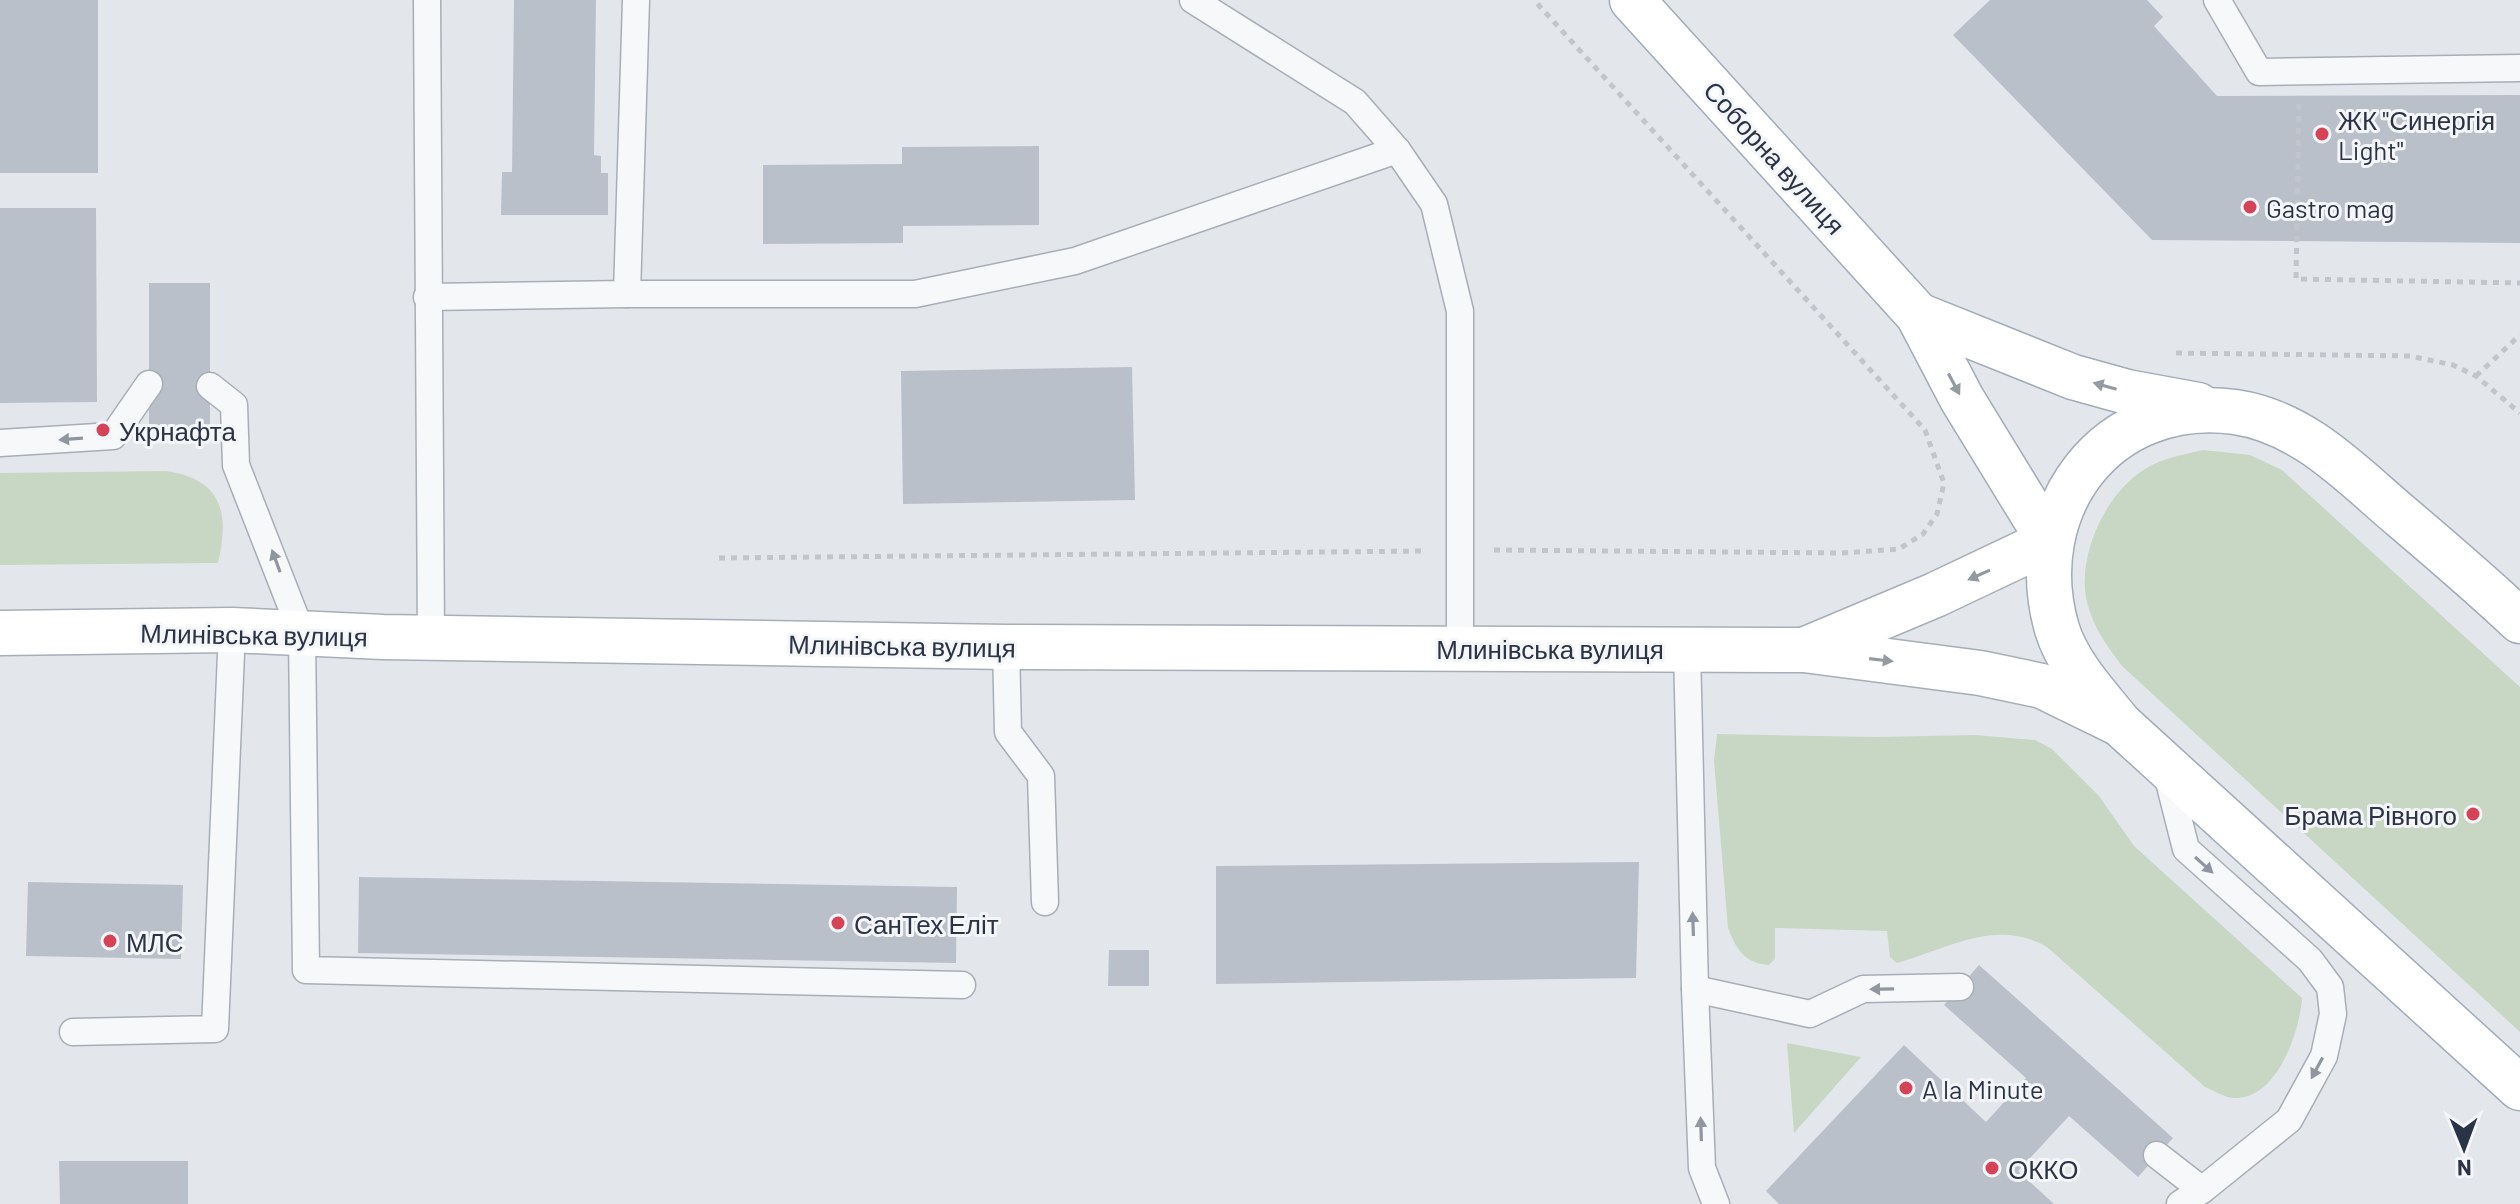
<svg xmlns="http://www.w3.org/2000/svg" width="2520" height="1204" font-family="Barlow,sans-serif">
	<style>
		.green { fill: #c8d7c4 }
		.building { fill: #bac0ca }
		.lines { fill: none; stroke-linecap: round; stroke-linejoin: round }
		.lane-casing { stroke: #a8aeb7; stroke-width: 29 }
		.secondary-casing { stroke: #a8aeb7; stroke-width: 47 }
		.primary-casing { stroke: #a2abb9; stroke-width: 47 }
		.path { stroke: #c2c5cb; stroke-width: 5; stroke-dasharray: 6 6; stroke-linecap: butt }
		.lane { stroke: #f7f8fa; stroke-width: 26 }
		.secondary { stroke: #fff; stroke-width: 44 }
		.primary { stroke: #fff; stroke-width: 44 }
		.oneway { fill: #949aa2 }
		.oneway2 { fill: #9096a0 }
		.poi-dot { fill: #d64357; stroke: #f4f6f9; stroke-width: 3 }
		.labels { text-anchor: middle; dominant-baseline: central; stroke-width: 6; stroke-linejoin: round; paint-order: stroke }
		.poi-label { font-size: 26px; fill: #2a3446; stroke: #f4f6f9; text-anchor: start }
		.street-label { font-size: 26px; fill: #2a3446; stroke: #f4f6f9 }
	</style>
	<rect width="100%" height="100%" fill="#e3e7ec"/>
	<g class="green">
		<path d="M2203 450 2250 455 2282 470 2520 687V1032L2122 666C2107 646 2093 627 2087 602 2076 558 2105 493 2145 469 2162 458 2183 455 2203 450Z"/>
		<path d="M166 471C222 479 230 513 218 563L0 565V473Z"/>
		<path d="M1717 734 1876 737 1975 735 2035 740 2052 749 2099 796 2134 846 2302 998C2300 1031 2277 1100 2234 1098 2225 1098 2213 1090 2205 1087L2047 947C1996 918 1950 948 1897 963L1890 957 1887 931 1775 928V959L1769 965C1744 963 1737 950 1728 928L1714 761Z"/>
		<path d="M1787 1043 1861 1057 1794 1133Z"/>
	</g>
	<g class="building">
		<rect x="0" y="0" width="98" height="173"/>
		<path d="M514 0H596L594 155 601 156V173H608V215H501L502 172H512Z"/>
		<path d="M1990 0H2147L2163 17 2154 26 2217 96 2520 95V243L2152 240 1953 35Z"/>
		<path d="M1039 146V225L903 226V243L763 244V165L902 164V147Z"/>
		<path d="M0 208H96L97 402 0 403Z"/>
		<rect x="149" y="283" width="61" height="147"/>
		<path d="M1132 367 1135 500 903 504 901 371Z"/>
		<path d="M1639 862 1636 978 1216 984V866Z"/>
		<path d="M359 877 957 887 956 963 358 953Z"/>
		<path d="M28 882 183 885 181 959 26 956Z"/>
		<path d="M1109 950H1149V986H1108Z"/>
		<path d="M1979 965 2173 1138 2138 1177 2069 1116 2018 1171 2054 1204H1779L1766 1191 1904 1045 1986 1122 2026 1078 1944 1005Z"/>
		<path d="M59 1161H188V1204H60Z"/>
	</g>
	<g class="lines">
		<g class="lane-casing">
			<g id="lane">
				<path d="M427 0 431 636"/>
				<path d="M1193 0 1355 102 1397 150 1434 204 1460 311V647"/>
				<path d="M2217 0 2259 72 2520 68"/>
				<path d="M627 294H915L1075 261 1397 150"/>
				<path d="M427 297 627 294 636 0"/>
				<path d="M210 386 234 405 236 465 302 634 306 970 962 985"/>
				<path d="M0 443 113 436 149 384"/>
				<path d="M1006 647 1008 732 1041 776 1045 902"/>
				<path d="M1687 649 1695 989 1810 1014 1863 989 1960 987"/>
				<path d="M1695 989 1702 1168 1716 1204"/>
				<path d="M73 1032 215 1029 232 630"/>
				<path d="M2157 1155 2202 1190 2289 1120 2324 1056 2333 1014 2330 987 2310 960 2186 849 2166 770"/>
				<path d="M2180 1204 2202 1190"/>
			</g>
		</g>
		<g class="secondary-casing">
			<g id="secondary">
				<path d="M0 633 232 630 383 637 1006 647 1804 650 1980 673 2042 686 2120 724"/>
				<path d="M1804 650 1935 595 2049 541"/>
			</g>
		</g>
		<g class="primary-casing">
			<g id="primary">
				<path d="M1632 0 1918 315 1962 399 2049 541"/>
				<path d="M1918 315 2073 377 2127 392 2198 405"/>
				<path d="M2520 621C2482 585 2442 551 2402 517 2352 475 2304 422 2235 412 2106 395 2022 509 2057 629 2068 665 2097 695 2120 724L2520 1088"/>
			</g>
		</g>
		<g class="path">
			<path d="M2299 104 2296 279 2520 283"/>
			<path d="M2176 353 2410 356 2453 365 2476 376 2520 413"/>
			<path d="M2476 376 2520 335"/>
			<path d="M1494 550 1842 553 1899 549 1923 534 1937 514 1944 483 1925 430 1534 0"/>
			<path d="M719 558 1424 551"/>
		</g>
		<use href="#lane" class="lane"/>
		<use href="#secondary" class="secondary"/>
		<use href="#primary" class="primary"/>
	</g>
	<defs><path id="oneway-solid" d="M-6-.8H1V-3.2L6.5 0L1 3.2V.8H-6Z" transform="scale(2)"/></defs>
	<g class="oneway">
		<use href="#oneway-solid" transform="translate(1954 384) rotate(62)"/>
		<use href="#oneway-solid" transform="translate(2105 386) rotate(-164)"/>
		<use href="#oneway-solid" transform="translate(1979 575) rotate(156)"/>
		<use href="#oneway-solid" transform="translate(1881 660) rotate(7)"/>
	</g>
	<g class="oneway2">
		<use href="#oneway-solid" transform="translate(71 439) rotate(176)"/>
		<use href="#oneway-solid" transform="translate(276 561) rotate(-110)"/>
		<use href="#oneway-solid" transform="translate(2204 865) rotate(42)"/>
		<use href="#oneway-solid" transform="translate(1693 924) rotate(-92)"/>
		<use href="#oneway-solid" transform="translate(1882 989) rotate(179)"/>
		<use href="#oneway-solid" transform="translate(2317 1068) rotate(118)"/>
		<use href="#oneway-solid" transform="translate(1701 1129) rotate(-92)"/>
	</g>
	<g class="poi-dot">
		<circle cx="2322" cy="134" r="8"/>
		<circle cx="2250" cy="207" r="8"/>
		<circle cx="103" cy="430" r="8"/>
		<circle cx="2473" cy="814" r="8"/>
		<circle cx="838" cy="923" r="8"/>
		<circle cx="110" cy="941" r="8"/>
		<circle cx="1906" cy="1088" r="8"/>
		<circle cx="1992" cy="1168" r="8"/>
	</g>
	<g class="labels">
		<g class="poi-label">
			<text x="2338" y="119">ЖК "Синергія<tspan x="2338" dy="30">Light"</tspan></text>
			<text x="2266" y="207">Gastro mag</text>
			<text x="119" y="430">Укрнафта</text>
			<text x="2457" y="814" text-anchor="end">Брама Рівного</text>
			<text x="854" y="923">СанТех Еліт</text>
			<text x="126" y="941">МЛС</text>
			<text x="1922" y="1088">A la Minute</text>
			<text x="2008" y="1168">ОККО</text>
		</g>
		<g class="street-label">
			<text transform="translate(1775 157) rotate(48)">Соборна вулиця</text>
			<text transform="translate(254 634) rotate(1)">Млинівська вулиця</text>
			<text transform="translate(902 645) rotate(1)">Млинівська вулиця</text>
			<text x="1550" y="648">Млинівська вулиця</text>
		</g>
	</g>
	<g transform="translate(2464 1148) rotate(179)" stroke="#f4f6f9" stroke-width="6" paint-order="stroke">
	<path d="M0-6L14 30L0 20L-14 30Z" fill="#2a3446"/>
	<text y="-12" font-size="22" font-weight="bold" text-anchor="middle" fill="#2a3446">N</text>
	</g>
</svg>
